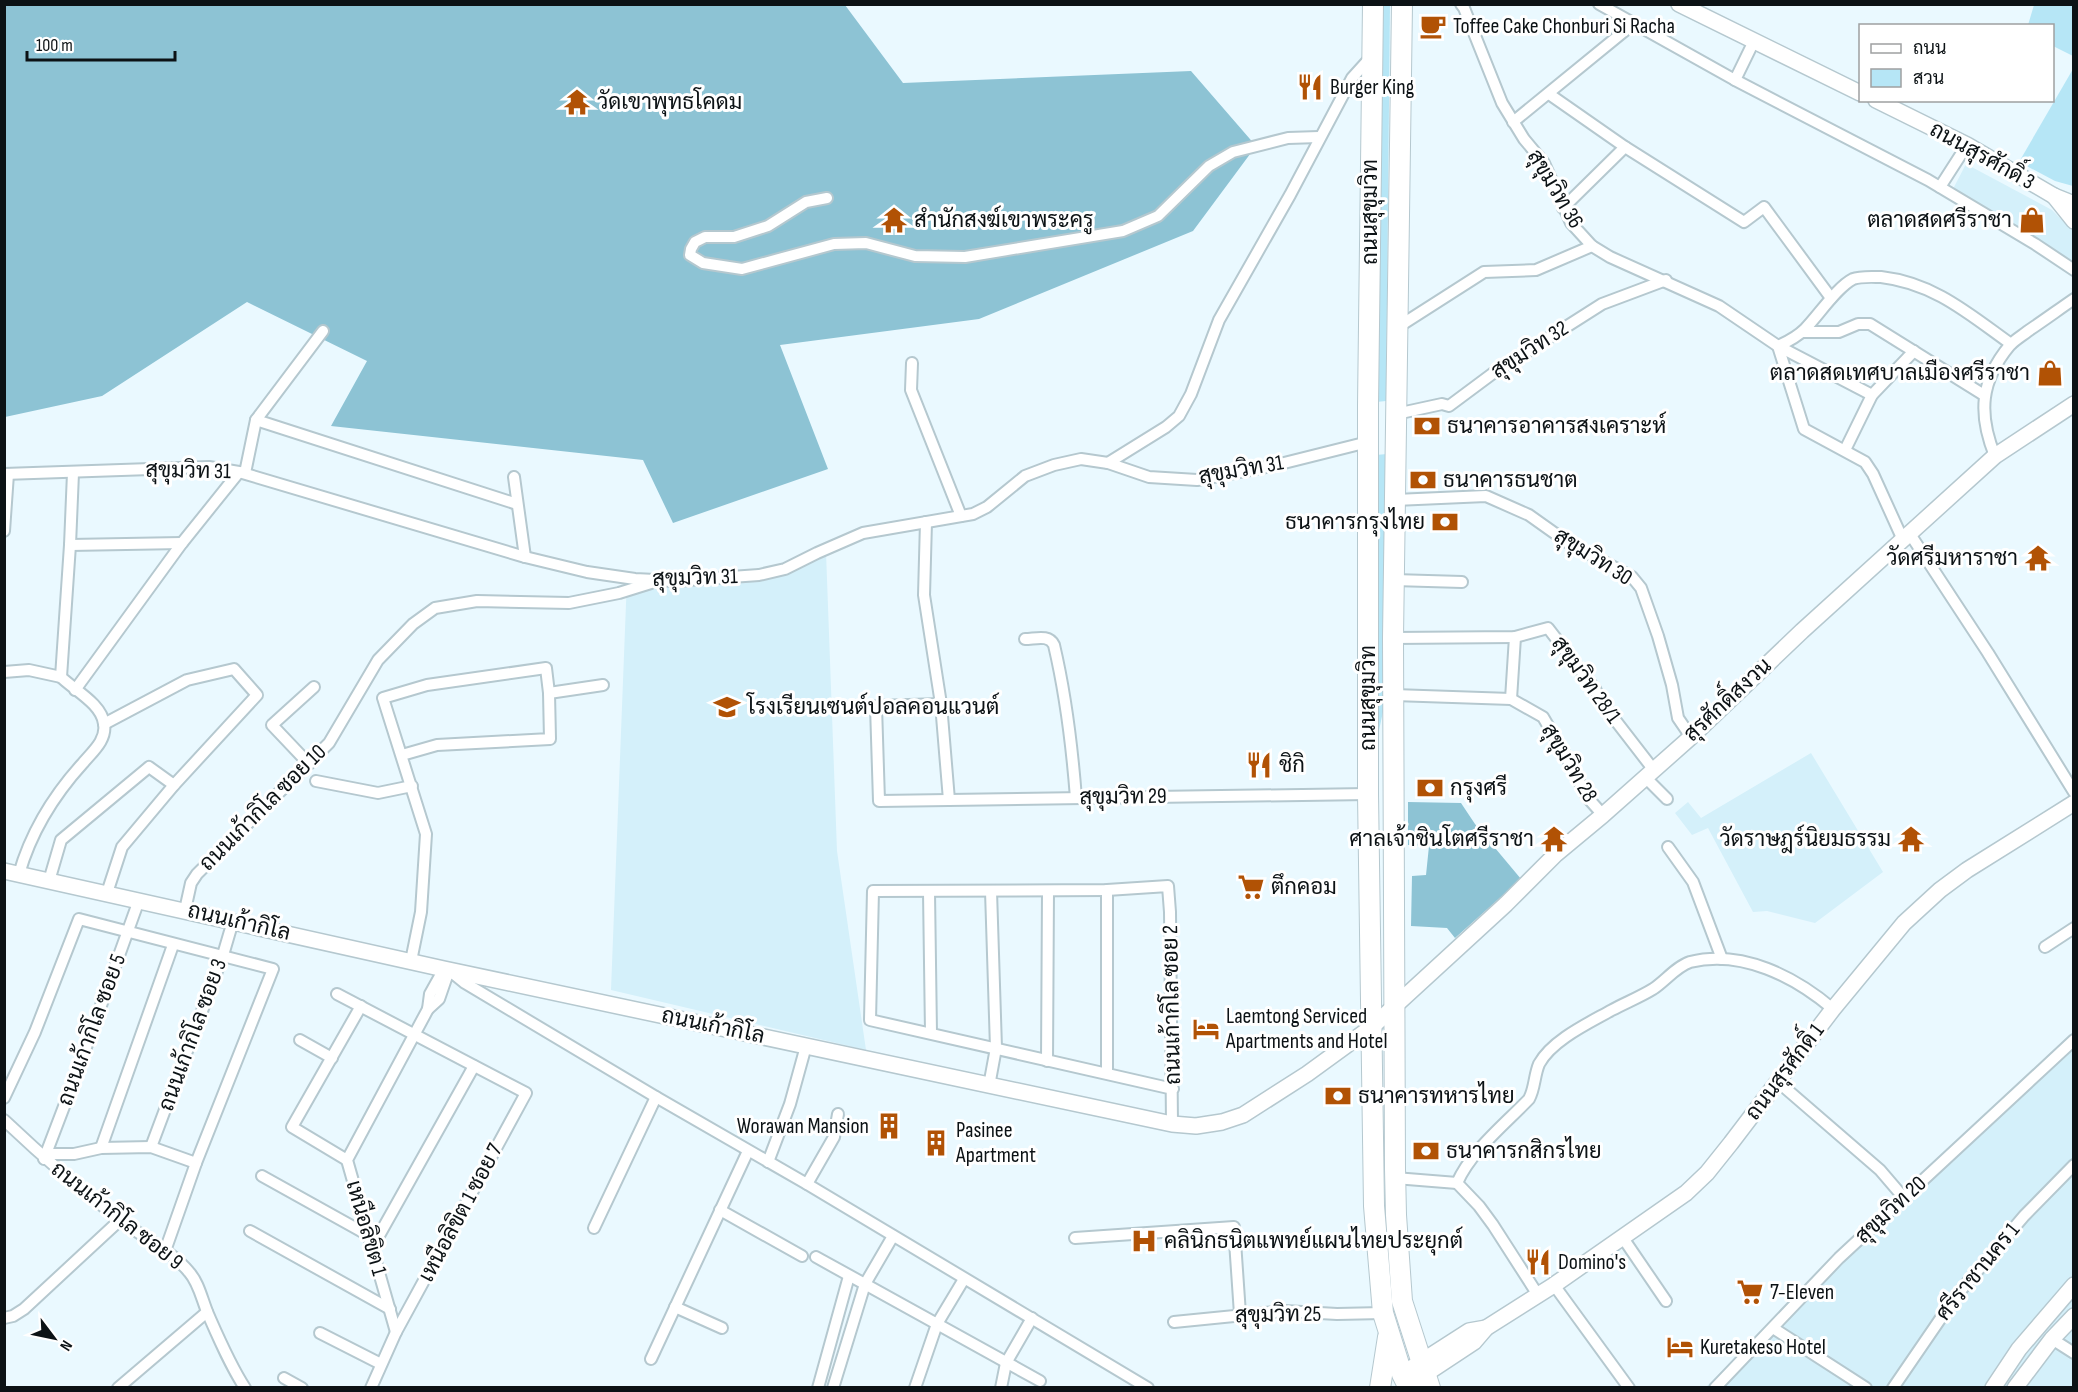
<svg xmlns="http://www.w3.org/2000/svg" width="2078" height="1392" font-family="'Sofia Sans Condensed',Sarabun,sans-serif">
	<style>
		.built { fill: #d4f0fa }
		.green { fill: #b6e6f6 }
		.forest { fill: #8dc3d4 }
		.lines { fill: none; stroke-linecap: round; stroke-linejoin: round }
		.street-casing { stroke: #b5c8cf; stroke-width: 14 }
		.secondary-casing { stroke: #b5c8cf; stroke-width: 18 }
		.highway-casing { stroke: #b5c8cf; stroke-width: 22 }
		.street { stroke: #fff; stroke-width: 10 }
		.secondary { stroke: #fff; stroke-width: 15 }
		.highway { stroke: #fff; stroke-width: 20 }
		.labels { text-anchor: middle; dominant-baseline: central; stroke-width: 6; stroke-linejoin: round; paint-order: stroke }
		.poi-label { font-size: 22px; fill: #0c1215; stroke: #fff; text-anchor: start }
		.street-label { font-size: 22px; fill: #0c1215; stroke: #fff }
	</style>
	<rect width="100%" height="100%" fill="#eaf9ff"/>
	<g class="built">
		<path d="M1966 164 2052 210 2073 231V266L1953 189Z"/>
		<path d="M826 552 837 851 866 1050 611 990 627 578 750 577Z"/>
		<path d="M1811 753 1883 872 1815 923 1767 911 1753 912 1708 828 1692 835 1675 813 1688 802 1701 818Z"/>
		<path d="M2073 1032V1387L1705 1388 1895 1198Z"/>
	</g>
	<g class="green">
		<path d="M1390 4 1386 401 1376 402 1380 5Z"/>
		<path d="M2034 5H2073V56L2053 46 2052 26 2028 25Z"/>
		<path d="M2073 69 2074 186H2073L2055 181 2019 162Z"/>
		<path d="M1387 454 1384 707 1378 735 1376 455Z"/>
	</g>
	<g class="forest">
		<path d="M4 5H845L903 83 1191 71 1256 146 1193 231 979 319 780 345 828 469 673 523 643 460 331 426 367 361 247 302 102 396 5 417Z"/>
		<path d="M1408 802 1461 803 1475 824 1521 879 1455 938 1447 928 1411 926 1412 876 1426 875 1429 846 1408 845Z"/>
	</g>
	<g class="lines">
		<g class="street-casing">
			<g id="street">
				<path d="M1461 4 1464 8 1502 103 1524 139 1544 163 1571 223 1592 246 1610 257 1719 306 1778 346 1872 395"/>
				<path d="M1599 4 1735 80 1928 180 2035 244 2074 270"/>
				<path d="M1735 80 1754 41"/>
				<path d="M1549 94 1625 147 1744 222 1764 207 1831 298"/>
				<path d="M1513 122 1633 24"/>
				<path d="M1940 187 1967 145"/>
				<path d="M827 198 806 202 768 226 734 237H705L695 242 691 249 690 255 703 263 742 269 834 244 866 243 915 256 965 257 1123 231 1158 216 1209 166 1233 152 1288 138 1319 137"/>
				<path d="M1563 208 1625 147"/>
				<path d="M1398 327 1484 272 1536 270 1592 246"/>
				<path d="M1803 332H1839L1858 324H1870L1984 395"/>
				<path d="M1778 346C1787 342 1797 337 1805 329 1818 316 1837 287 1853 279 1860 276 1873 277 1881 277 1934 283 1969 314 2011 344"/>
				<path d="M1778 346 1804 429 1865 462 1873 474 1903 540"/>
				<path d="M912 363 911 390 961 516"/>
				<path d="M1396 414 1442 404 1449 406 1492 374 1602 304 1666 280"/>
				<path d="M256 420 517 504"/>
				<path d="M1845 450 1872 395 1914 351"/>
				<path d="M1995 456C1978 414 1980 381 2010 345 2015 340 2023 335 2028 331 2043 321 2058 310 2074 299"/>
				<path d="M1108 463 1166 427 1179 416 1191 394 1219 320 1290 195 1352 78 1371 57"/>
				<path d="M245 473 256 420 323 331"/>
				<path d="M4 474 209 467 239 472 525 557 587 572 635 579 675 581 759 575 785 569 817 553 863 533 973 514 987 507 1025 476 1054 465 1081 459 1108 463 1149 477 1197 480 1272 466 1368 442"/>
				<path d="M514 477 525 557"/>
				<path d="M1395 500 1486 496 1529 515 1567 542 1632 577 1641 588 1658 636 1672 685 1678 718 1691 737"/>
				<path d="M926 522 924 595 941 704 949 800"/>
				<path d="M4 531 8 474"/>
				<path d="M1910 534 1988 653 2074 792"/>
				<path d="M70 545 182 543"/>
				<path d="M1394 580 1462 582"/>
				<path d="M1393 638 1515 637 1548 628 1595 689 1602 703 1653 769"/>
				<path d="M1025 639C1035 639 1049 634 1054 645 1066 696 1072 746 1076 798"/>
				<path d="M4 672 29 670 61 677"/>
				<path d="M75 690 182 543 239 472"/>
				<path d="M549 693 603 685"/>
				<path d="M1394 695 1511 699 1543 717 1567 758 1587 797 1603 815"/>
				<path d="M1511 699 1515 637"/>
				<path d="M941 704 876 706 879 801 1368 794"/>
				<path d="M104 724 187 680 234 669 257 695 174 785 122 847 107 893"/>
				<path d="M402 755 437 745 550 739 549 693 546 668 427 685 383 698 426 834 421 912 411 961"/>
				<path d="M309 764 272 725 314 687"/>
				<path d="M1645 777 1667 799"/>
				<path d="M316 781 378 793 412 786"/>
				<path d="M1668 847 1693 882 1722 959"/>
				<path d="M19 874C31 832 53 796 83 763 92 752 107 740 104 724 102 704 74 690 61 677L70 545 73 473"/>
				<path d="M49 881 61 840 149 767 174 785"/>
				<path d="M929 892 931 1033"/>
				<path d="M185 910 191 883 197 874 329 743 378 660 413 624 435 608 477 601 569 603 619 593 651 583"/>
				<path d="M2045 947 2074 928"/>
				<path d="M337 994 526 1093 396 1332 371 1388"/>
				<path d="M428 1009 430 994 444 969"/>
				<path d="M300 1040 332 1058"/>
				<path d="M1047 1061 1048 891"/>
				<path d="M1107 1073V890"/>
				<path d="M1777 1081 1880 1170 1904 1198"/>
				<path d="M989 1086 996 1048 991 891"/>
				<path d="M4 1098 35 1032 79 919 273 969 196 1163 165 1251"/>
				<path d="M4 1120C42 1156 81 1190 123 1222 144 1238 172 1251 189 1272 199 1283 202 1300 208 1314 219 1339 230 1365 245 1388"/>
				<path d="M1172 1124 1170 912 1168 886 1107 890 873 891 870 1020 1173 1089"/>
				<path d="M151 1147 223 955 233 921"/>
				<path d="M101 1148 173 945"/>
				<path d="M46 1154H74L101 1148 151 1147 196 1163"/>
				<path d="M44 1159 76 1075 139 900"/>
				<path d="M347 1160 292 1127 361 1006"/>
				<path d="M768 1162 790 1104 806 1046"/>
				<path d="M262 1176 368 1235"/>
				<path d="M1395 1178 1457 1183"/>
				<path d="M807 1184 834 1137 838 1114"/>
				<path d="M720 1210 802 1256"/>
				<path d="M594 1228 656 1097"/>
				<path d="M250 1231 390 1309"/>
				<path d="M1075 1238 1234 1227 1240 1314"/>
				<path d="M1623 1238 1666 1301"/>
				<path d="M372 1248 474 1066"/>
				<path d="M816 1257 1040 1381"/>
				<path d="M1554 1285 1629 1388"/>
				<path d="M1538 1295 1493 1225 1479 1206 1457 1183C1471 1151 1505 1124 1529 1099 1535 1088 1534 1076 1539 1064 1552 1040 1589 1023 1612 1010 1625 1003 1640 997 1653 989 1665 981 1677 966 1690 962 1742 949 1795 977 1833 1009"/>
				<path d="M675 1307 722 1328"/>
				<path d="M4 1318 13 1316 24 1309 120 1220"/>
				<path d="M1174 1322 1285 1311 1337 1314 1383 1313"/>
				<path d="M1773 1328 1866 1388"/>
				<path d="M396 1332 347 1160 428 1009 439 999 449 970 465 983 656 1097 807 1184 1148 1388"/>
				<path d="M320 1333 381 1364"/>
				<path d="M2052 1339 2074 1353"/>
				<path d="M651 1359 748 1151"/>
				<path d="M284 1378 302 1388"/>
				<path d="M118 1388 207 1312"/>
				<path d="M818 1388 849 1276"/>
				<path d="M833 1388 865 1284 893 1236"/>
				<path d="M915 1388 937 1324 964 1279"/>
				<path d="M1001 1388 1006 1363 1032 1318"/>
				<path d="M1715 1388 1839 1258 2074 1040"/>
				<path d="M1893 1388 1956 1296 2024 1216 2074 1165"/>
			</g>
		</g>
		<g class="secondary-casing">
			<g id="secondary">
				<path d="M1679 4 1860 93"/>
				<path d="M1876 100 1967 145 2054 196 2074 204"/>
				<path d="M2054 196 2074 221"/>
				<path d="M4 871 444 969 1172 1124 1196 1126 1222 1122 1243 1115 1307 1074 1373 1026 1506 904 1556 854 1603 815 1691 737 1802 631 1995 456 2074 404"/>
				<path d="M1402 1374 1469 1331 1486 1328"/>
				<path d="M1418 1379 1474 1342 1486 1328 1554 1285 1686 1193 1707 1173 1731 1143 1833 1009 1904 923 1940 890 1967 870 2074 803"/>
				<path d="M1993 1388 2019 1349 2074 1285"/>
				<path d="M2015 1388 2052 1339 2074 1316"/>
			</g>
		</g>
		<g class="highway-casing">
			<g id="highway">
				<path d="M1373 4 1368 406V794L1374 1206 1383 1313 1402 1374 1409 1388"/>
				<path d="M1402 4 1393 638 1395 1169 1396 1215 1402 1301 1430 1388"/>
				<path d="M1380 1388 1388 1337"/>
			</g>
		</g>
		<use href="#street" class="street"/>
		<use href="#secondary" class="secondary"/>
		<use href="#highway" class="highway"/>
	</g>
	<defs>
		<g id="cafe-bare" transform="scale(2.07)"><path d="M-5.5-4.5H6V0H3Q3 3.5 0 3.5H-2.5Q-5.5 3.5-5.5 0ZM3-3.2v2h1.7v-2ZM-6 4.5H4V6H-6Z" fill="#b15205" stroke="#fff" stroke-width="2.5" paint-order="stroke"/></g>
		<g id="restaurant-bare" transform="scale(2.07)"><path d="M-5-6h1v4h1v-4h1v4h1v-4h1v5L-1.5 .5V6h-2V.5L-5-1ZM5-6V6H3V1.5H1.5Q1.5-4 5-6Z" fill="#b15205" stroke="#fff" stroke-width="2.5" paint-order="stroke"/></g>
		<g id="temple-bare" transform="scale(2.07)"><path d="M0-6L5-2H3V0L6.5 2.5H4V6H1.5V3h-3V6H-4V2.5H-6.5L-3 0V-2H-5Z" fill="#b15205" stroke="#fff" stroke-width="2.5" paint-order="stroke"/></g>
		<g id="shop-bare" transform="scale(2.07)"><path d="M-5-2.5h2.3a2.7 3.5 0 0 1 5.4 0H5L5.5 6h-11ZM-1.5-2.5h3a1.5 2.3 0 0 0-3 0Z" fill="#b15205" stroke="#fff" stroke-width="2.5" paint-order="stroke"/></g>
		<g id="bank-bare" transform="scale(2.07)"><path d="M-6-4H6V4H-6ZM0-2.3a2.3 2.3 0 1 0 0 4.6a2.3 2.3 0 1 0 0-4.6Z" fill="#b15205" stroke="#fff" stroke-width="2.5" paint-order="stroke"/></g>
		<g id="school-bare" transform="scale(2.07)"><path d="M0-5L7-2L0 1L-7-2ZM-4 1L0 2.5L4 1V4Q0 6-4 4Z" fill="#b15205" stroke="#fff" stroke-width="2.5" paint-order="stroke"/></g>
		<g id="supermarket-bare" transform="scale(2.07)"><path d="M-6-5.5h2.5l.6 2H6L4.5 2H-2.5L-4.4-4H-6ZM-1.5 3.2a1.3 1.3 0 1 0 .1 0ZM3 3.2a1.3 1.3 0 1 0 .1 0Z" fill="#b15205" stroke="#fff" stroke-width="2.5" paint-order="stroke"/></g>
		<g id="hotel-bare" transform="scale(2.07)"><path d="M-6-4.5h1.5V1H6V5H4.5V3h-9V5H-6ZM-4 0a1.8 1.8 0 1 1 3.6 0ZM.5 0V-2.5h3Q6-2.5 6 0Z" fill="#b15205" stroke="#fff" stroke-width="2.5" paint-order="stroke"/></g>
		<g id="building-bare" transform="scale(2.07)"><path d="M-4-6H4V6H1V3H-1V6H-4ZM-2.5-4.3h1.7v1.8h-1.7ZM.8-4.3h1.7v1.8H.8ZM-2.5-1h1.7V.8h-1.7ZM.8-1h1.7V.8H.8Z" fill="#b15205" stroke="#fff" stroke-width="2.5" paint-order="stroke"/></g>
		<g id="hospital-bare" transform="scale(2.07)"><path d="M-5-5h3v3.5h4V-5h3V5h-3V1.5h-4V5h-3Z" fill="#b15205" stroke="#fff" stroke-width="2.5" paint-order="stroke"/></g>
	</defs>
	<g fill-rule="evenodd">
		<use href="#cafe-bare" x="1433" y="26"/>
		<use href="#restaurant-bare" x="1310" y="87"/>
		<use href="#temple-bare" x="577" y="102"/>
		<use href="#temple-bare" x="894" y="220"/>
		<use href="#shop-bare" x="2032" y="220"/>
		<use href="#shop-bare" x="2050" y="373"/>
		<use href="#bank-bare" x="1427" y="426"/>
		<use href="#bank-bare" x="1423" y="480"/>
		<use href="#bank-bare" x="1445" y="522"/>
		<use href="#temple-bare" x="2038" y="558"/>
		<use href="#school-bare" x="727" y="707"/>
		<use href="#restaurant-bare" x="1259" y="765"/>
		<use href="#bank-bare" x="1430" y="788"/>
		<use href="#temple-bare" x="1554" y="839"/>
		<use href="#temple-bare" x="1911" y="839"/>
		<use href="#supermarket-bare" x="1251" y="887"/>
		<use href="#hotel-bare" x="1206" y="1029"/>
		<use href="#bank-bare" x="1338" y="1096"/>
		<use href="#building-bare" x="889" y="1126"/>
		<use href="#building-bare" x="936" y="1143"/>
		<use href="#bank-bare" x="1426" y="1151"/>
		<use href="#hospital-bare" x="1144" y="1241"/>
		<use href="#restaurant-bare" x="1538" y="1262"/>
		<use href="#supermarket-bare" x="1750" y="1292"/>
		<use href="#hotel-bare" x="1680" y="1347"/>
	</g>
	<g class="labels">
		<g class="poi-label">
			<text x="1453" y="26">Toffee Cake Chonburi Si Racha</text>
			<text x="1330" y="87">Burger King</text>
			<text x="597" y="102">วัดเขาพุทธโคดม</text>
			<text x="914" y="220">สำนักสงฆ์เขาพระครู</text>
			<text x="2012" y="220" text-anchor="end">ตลาดสดศรีราชา</text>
			<text x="2030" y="373" text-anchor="end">ตลาดสดเทศบาลเมืองศรีราชา</text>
			<text x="1447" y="426">ธนาคารอาคารสงเคราะห์</text>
			<text x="1443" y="480">ธนาคารธนชาต</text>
			<text x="1425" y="522" text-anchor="end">ธนาคารกรุงไทย</text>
			<text x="2018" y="558" text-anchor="end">วัดศรีมหาราชา</text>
			<text x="747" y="707">โรงเรียนเซนต์ปอลคอนแวนต์</text>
			<text x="1279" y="765">ชิกิ</text>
			<text x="1450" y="788">กรุงศรี</text>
			<text x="1534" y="839" text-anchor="end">ศาลเจ้าชินโตศรีราชา</text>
			<text x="1891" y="839" text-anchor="end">วัดราษฎร์นิยมธรรม</text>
			<text x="1271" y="887">ตึกคอม</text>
			<text x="1226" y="1016">Laemtong Serviced<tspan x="1226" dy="25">Apartments and Hotel</tspan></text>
			<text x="1358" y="1096">ธนาคารทหารไทย</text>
			<text x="869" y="1126" text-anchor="end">Worawan Mansion</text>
			<text x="956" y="1130">Pasinee<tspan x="956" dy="25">Apartment</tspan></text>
			<text x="1446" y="1151">ธนาคารกสิกรไทย</text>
			<text x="1164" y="1241">คลินิกธนิตแพทย์แผนไทยประยุกต์</text>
			<text x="1558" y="1262">Domino's</text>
			<text x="1770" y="1292">7-Eleven</text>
			<text x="1700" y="1347">Kuretakeso Hotel</text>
		</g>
		<g class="street-label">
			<text transform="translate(1982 156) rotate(29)">ถนนสุรศักดิ์ 3</text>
			<text transform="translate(1555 189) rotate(59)">สุขุมวิท 36</text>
			<text transform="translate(1370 212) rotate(-90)">ถนนสุขุมวิท</text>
			<text transform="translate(1530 350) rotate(-33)">สุขุมวิท 32</text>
			<text transform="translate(1241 470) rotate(-10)">สุขุมวิท 31</text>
			<text transform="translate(188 471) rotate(1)">สุขุมวิท 31</text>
			<text transform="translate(1593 557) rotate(32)">สุขุมวิท 30</text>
			<text transform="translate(695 578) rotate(-2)">สุขุมวิท 31</text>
			<text transform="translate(1586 680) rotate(54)">สุขุมวิท 28/1</text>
			<text transform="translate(1368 698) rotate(-90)">ถนนสุขุมวิท</text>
			<text transform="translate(1728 700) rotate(-43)">สุรศักดิ์สงวน</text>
			<text transform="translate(1569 763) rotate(59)">สุขุมวิท 28</text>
			<text transform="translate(1123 797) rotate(-1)">สุขุมวิท 29</text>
			<text transform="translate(263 808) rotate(-45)">ถนนเก้ากิโล ซอย 10</text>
			<text transform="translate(239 922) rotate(13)">ถนนเก้ากิโล</text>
			<text transform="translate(1172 1005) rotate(-91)">ถนนเก้ากิโล ซอย 2</text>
			<text transform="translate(713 1026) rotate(12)">ถนนเก้ากิโล</text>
			<text transform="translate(92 1030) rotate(-70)">ถนนเก้ากิโล ซอย 5</text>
			<text transform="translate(193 1035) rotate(-70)">ถนนเก้ากิโล ซอย 3</text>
			<text transform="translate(1785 1072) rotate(-53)">ถนนสุรศักดิ์ 1</text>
			<text transform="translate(1891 1210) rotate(-43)">สุขุมวิท 20</text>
			<text transform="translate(461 1213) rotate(-62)">เหนือลิขิต 1 ซอย 7</text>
			<text transform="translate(117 1216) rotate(38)">ถนนเก้ากิโล ซอย 9</text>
			<text transform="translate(366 1228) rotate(74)">เหนือลิขิต 1</text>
			<text transform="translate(1978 1272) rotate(-51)">ศรีราชานคร 1</text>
			<text transform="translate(1278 1315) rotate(-1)">สุขุมวิท 25</text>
		</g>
	</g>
	<rect width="2078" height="1392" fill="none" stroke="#0c1215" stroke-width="12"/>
	<rect x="1859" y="24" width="195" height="78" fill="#ffffff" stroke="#9ea0a1" stroke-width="1.5"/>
	<rect x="1871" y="44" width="30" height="9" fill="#ffffff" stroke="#9ea0a1" stroke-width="1.5"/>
	<text x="1913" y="54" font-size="18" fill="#0c1215">ถนน</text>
	<rect x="1871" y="69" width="30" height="18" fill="#b6e6f6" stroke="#9ea0a1" stroke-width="1.5"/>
	<text x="1913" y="84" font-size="18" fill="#0c1215">สวน</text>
	<g transform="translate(54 1338) rotate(122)" stroke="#ffffff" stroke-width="4.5" paint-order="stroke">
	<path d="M0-4.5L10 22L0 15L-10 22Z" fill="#0c1215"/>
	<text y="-9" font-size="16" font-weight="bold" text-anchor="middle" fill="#0c1215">N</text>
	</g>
	<path d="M27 51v9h148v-9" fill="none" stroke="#0c1215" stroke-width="3"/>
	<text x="36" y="51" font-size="18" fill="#0c1215" stroke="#ffffff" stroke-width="4.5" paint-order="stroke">100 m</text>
</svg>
